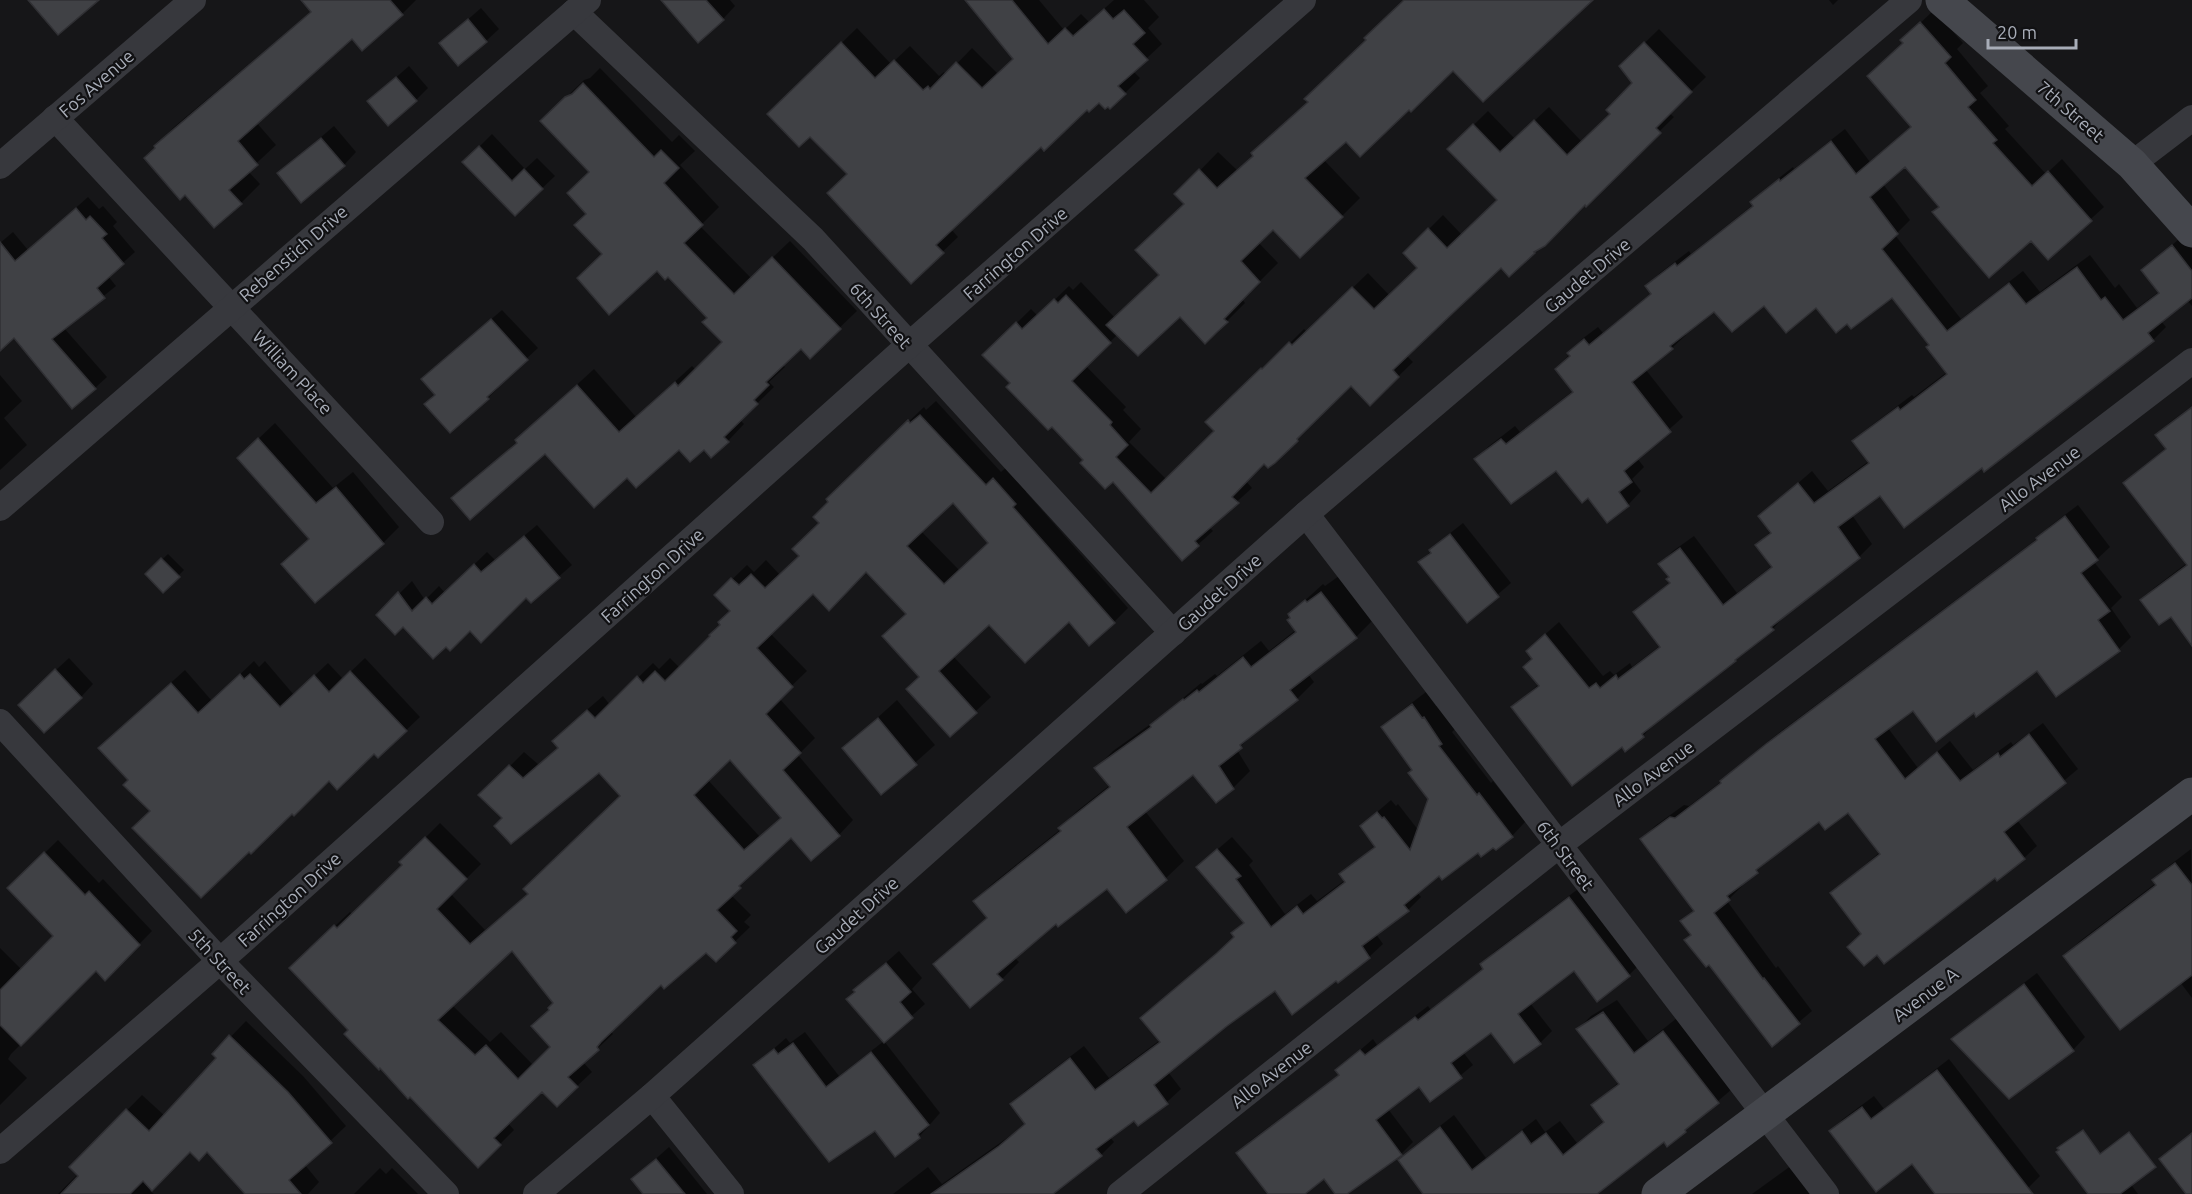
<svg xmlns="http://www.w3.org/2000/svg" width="2192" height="1194" font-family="Ubuntu,sans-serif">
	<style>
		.shadow { fill: #0007; fill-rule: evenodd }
		.building { fill: #404145; stroke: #303034; stroke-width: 1.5; fill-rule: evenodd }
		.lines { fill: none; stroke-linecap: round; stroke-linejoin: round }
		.street { stroke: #37383d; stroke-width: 26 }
		.secondary { stroke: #45474d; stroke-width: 33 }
		.labels { text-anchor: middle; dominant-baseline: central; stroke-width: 4.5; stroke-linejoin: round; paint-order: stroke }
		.street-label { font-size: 18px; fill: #a8adb8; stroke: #111113 }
	</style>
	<rect width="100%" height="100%" fill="#161618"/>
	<g class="shadow">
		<path d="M317 0H416L402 14 352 37 256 122 276 145 248 171 260 184 241 203 157 148 156 146 174 127 312 11Z"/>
		<path d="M667 0H730L735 6 723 19Z"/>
		<path d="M967 0H1039L1064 30 1081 14 1089 22 1114 0H1144L1159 17 1148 28 1162 44 1133 71 1140 78 1125 93 1099 101 1088 108 1041 145 951 229 958 237 911 282 849 173 784 99 857 28 891 64 910 46 939 76 944 72 946 75 972 48 998 74 1015 58Z"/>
		<path d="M1405 0H1590L1453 69 1409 108 1346 140 1324 160 1360 198 1342 216 1273 228 1258 242 1278 263 1242 299 1245 303 1227 321 1180 315 1118 334 1086 366 1126 407 1123 410 1141 429 1129 442 1167 480 1216 431 1207 422 1276 355 1277 356 1304 329 1307 332 1368 273 1390 296 1419 268 1405 253 1443 215 1462 235 1499 200 1449 149 1488 111 1515 139 1549 107 1582 142 1612 113 1634 83 1621 66 1659 29 1706 77 1669 113 1674 117 1544 245 1501 266 1406 355 1413 362 1370 404 1351 384 1274 462H1264L1246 481 1252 488 1209 527 1213 531 1182 559 1113 480 1085 460 984 355 1031 309 1038 316 1069 286 1073 290 1081 282 1115 318 1160 274 1186 203 1177 194 1218 152 1237 170 1254 155 1253 153 1271 135 1309 101Z"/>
		<path d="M1829 0H1838L1833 5Z"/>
		<path d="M481 8 499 29 486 41 441 43Z"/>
		<path d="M1934 10 1963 43 1957 49 1988 86 1980 93 2009 126 2005 129 2046 174 2062 159 2104 207 2048 258 2031 239 1941 206 1905 165 1883 184 1910 220 1895 235 1961 319 2023 271 2040 292 2090 255 2115 288 2119 284 2137 308 2160 291 2143 270 2186 233 2192 241V306L2187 300 2161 321 2166 327 2153 340 1881 494 1852 515 1872 544 1859 557 1785 615 1773 629 1735 660 1656 722 1643 736 1626 750 1622 745 1513 707 1539 684 1534 659 1541 638 1559 622 1603 676 1610 671 1614 675 1630 663 1632 667 1661 645 1635 612 1670 582V577L1660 564 1673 551 1694 536 1737 593 1773 565 1757 545 1771 531 1760 516 1812 471 1828 491 1869 461 1854 441 1868 428 1912 395 1914 397 1947 372 1931 345 1892 295 1847 322 1816 306 1765 304 1714 310 1684 333 1686 335 1672 348 1646 370 1683 417 1637 458 1644 467 1632 479 1641 491 1628 505 1588 496 1557 469 1476 459 1489 446 1515 426 1520 432 1574 390 1557 369 1582 339 1598 327 1603 333 1652 293 1647 286 1660 273 1689 251 1691 254 1754 204 1752 202 1765 189 1793 167 1794 169 1845 129 1870 162 1912 126 1905 42 1916 27Z"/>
		<path d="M409 66 428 88 416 100 369 101Z"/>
		<path d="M600 68 672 142 679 135 695 151 680 165 719 207 700 226 751 278 790 241 857 311 810 356 801 347 782 364 785 367 769 382 774 387 740 420 744 424 728 441 704 448H679L628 476 545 452 453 498 518 441 534 424 594 369 636 417 692 366 696 370 724 342 708 317 668 275 657 269 603 254 588 214 591 171 542 121 584 80 590 78Z"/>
		<path d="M334 126 356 152 344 165 279 173Z"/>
		<path d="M492 134 525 169 537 158 555 176 515 214 464 162Z"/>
		<path d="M88 197 99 209 103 206 117 222 113 226 135 252 108 276 116 286 64 328 107 377 95 388 14 336 0 349V243L13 232 28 250Z"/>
		<path d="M502 310 538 348 497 386 498 388 488 398 436 394 433 369Z"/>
		<path d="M0 375 22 401 4 418 27 445 0 470Z"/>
		<path d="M936 401 1001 472 1009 465 1030 489 1026 492 1128 608 1114 622 1069 620 989 623 953 656 991 697 950 735 920 677 908 613 866 570 813 592 770 633 807 671 779 698 815 738 798 755 853 820 839 835 791 836 753 871 754 873 731 895 751 915 744 922 750 927 716 960 706 950 661 983 611 1032 613 1034 583 1062 592 1072 557 1105 542 1089 508 1123 514 1130 500 1144 350 1030 305 954 350 912 352 914 404 865 401 862 440 823 481 864 451 894 485 930 529 893 621 796 599 771 505 818 481 795 524 752 539 765 559 747 554 741 568 726 603 696 610 705 653 663 659 669 670 658 680 668 722 624 731 610 716 595 747 565 754 572 766 560 780 575 801 555 842 485 924 407 926 410ZM953 501 989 542 959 570 921 531ZM730 758 782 817 760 837 708 780ZM512 949 555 1003 551 1009 552 1047 533 1065 501 1032 490 1042 452 1005Z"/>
		<path d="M2192 406V643L2171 615 2142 600 2154 588 2187 563 2125 483 2137 471 2167 448 2157 435 2169 423Z"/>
		<path d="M275 423 333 488 353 472 399 527 383 543 310 538 255 442Z"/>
		<path d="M2078 505 2110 547 2094 562 2122 597 2111 608 2131 637 2119 649 2038 669 1974 711 1913 709 1888 728 1918 768 1950 741 1973 770 2011 742 2013 745 2043 723 2078 769 2017 820 2037 846 2024 858 1996 876 1862 934 1832 893 1880 852 1849 811 1819 820 1740 884 1742 886 1727 901 1776 968 1778 966 1812 1011 1772 1045 1682 921 1695 909 1642 839 1655 826 1684 805 1689 806 1722 781 1734 769 1780 732 2038 538 2050 526Z"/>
		<path d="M1463 523 1511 583 1467 621 1420 562 1444 538Z"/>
		<path d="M537 525 572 565 531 601 527 596 470 629 403 625 378 615 412 581 425 600 439 586 445 593 487 552 495 560Z"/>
		<path d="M168 554 184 570 163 591 147 574Z"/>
		<path d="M1339 576 1373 620 1356 637 1308 674 1314 682 1297 699 1258 729 1237 750 1250 771 1233 788 1193 773 1145 811 1184 861 1166 878 1126 910 1107 887 1056 922 1014 957 1019 962 1002 979 935 964 988 917 975 901 992 884 1061 829 1060 828 1077 811 1110 785 1096 768 1113 751 1159 718 1201 683 1202 684 1215 674 1217 676 1261 641 1269 651 1297 629 1290 614 1323 584 1325 586Z"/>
		<path d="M69 658 93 684 81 697 32 692Z"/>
		<path d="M365 658 420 717 379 756 374 751 329 779 292 812 151 811 130 780 114 734 185 670 212 701 254 661 259 667 265 661 294 695 328 663 343 679Z"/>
		<path d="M1426 692 1436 706 1438 705 1455 729 1452 732 1491 783 1493 781 1525 822 1512 836 1496 848 1493 846 1478 851 1439 874 1417 892 1421 897 1408 910 1376 934 1383 944 1369 957 1338 981 1337 979 1275 989 1226 1025 1168 1072 1181 1089 1167 1102 1138 1124 1134 1119 1110 1137 1114 1142 1101 1155 1050 1194H893L928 1167 942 1184 1014 1133 1026 1123 1012 1104 1025 1091 1084 1046 1109 1078 1160 1040 1236 937 1233 933 1244 922 1212 854 1232 837 1253 861 1249 865 1285 914 1311 894 1317 901 1345 880 1341 875 1376 845 1361 826 1391 800 1396 806 1398 804 1419 831 1430 799 1414 769 1383 727 1397 714Z"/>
		<path d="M897 700 935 745 881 793 844 748Z"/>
		<path d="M58 840 99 883 103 879 152 931 105 979 96 969 11 1054 8 1059 27 1078 0 1105V948L22 970 55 936 8 889Z"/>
		<path d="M2191 849 2192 998 2180 982 2065 956 2080 941 2156 883 2154 880 2170 865Z"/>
		<path d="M1582 886 1641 963 1629 975 1597 999 1574 969 1530 1003 1552 1031 1540 1043 1514 1061 1491 1030 1463 1052 1473 1065 1431 1100 1419 1085 1388 1109 1413 1142 1401 1154 1345 1194H1337L1325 1176 1302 1194H1270L1238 1153 1250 1141 1340 1074 1337 1070 1373 1039 1377 1045 1428 1006 1431 1010 1484 967 1482 964 1494 952Z"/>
		<path d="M899 951 922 978 912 989 925 1004 884 1041 855 990Z"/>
		<path d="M2037 973 2085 1037 2073 1050 1953 1039 1966 1027Z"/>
		<path d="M1617 1000 1648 1041 1677 1018 1732 1089 1667 1145 1664 1140 1595 1194H1425L1400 1160 1413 1147 1454 1115 1486 1158 1536 1119 1545 1132 1560 1121 1577 1143 1605 1120 1593 1105 1619 1082 1578 1029 1591 1016Z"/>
		<path d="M246 1021 303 1076 346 1126 305 1165 319 1182 308 1194H247L208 1150H190L150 1191 154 1194H58L78 1174 71 1167 142 1095 165 1116 219 1058 214 1054Z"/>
		<path d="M805 1032 839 1076 884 1041 940 1113 919 1137 875 1129 755 1065 786 1038 790 1043Z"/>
		<path d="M1949 1059 2040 1176 2022 1194H1937L1912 1162 1831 1131 1843 1119 1874 1096 1884 1109Z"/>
		<path d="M669 1147 707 1194H645L633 1179Z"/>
		<path d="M1792 1165 1812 1194H1752Z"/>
		<path d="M380 1168 386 1174 392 1168 418 1194H354Z"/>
		<path d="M2124 1175 2138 1194H2100Z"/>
	</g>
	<g class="building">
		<path d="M28 0H99L58 35Z"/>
		<path d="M301 0H390L403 15 362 51 352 39 238 141 258 165 229 190 242 204 214 228 185 195 180 200 144 158 155 148 154 146 311 12Z"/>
		<path d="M661 0H706L724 20 698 43Z"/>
		<path d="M965 0H1012L1048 44 1065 28 1073 36 1104 9 1113 19 1124 10 1145 33 1133 44 1148 60 1118 86 1126 94 1110 109 1108 107 1105 109 1099 103 1089 112 1087 110 1044 151 1041 147 936 245 944 253 911 284 827 193 847 174 810 137 799 147 767 114 841 42 875 78 894 60 923 90 928 86 930 89 956 62 982 88 1013 59Z"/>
		<path d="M1404 0H1593L1483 102 1453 71 1411 112 1409 110 1360 157 1346 142 1305 178 1343 217 1300 258 1273 230 1241 261 1260 282 1224 319 1228 322 1216 333 1205 344 1180 317 1138 356 1106 325 1159 275 1135 250 1184 204 1174 194 1199 169 1217 188 1253 156 1251 153 1308 102 1304 99 1366 40 1364 38Z"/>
		<path d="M468 19 487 42 458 66 439 43Z"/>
		<path d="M1920 22 1951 57 1945 63 1976 100 1968 107 1997 140 1993 143 2032 186 2048 171 2092 221 2048 260 2031 241 1989 278 1932 212 1939 207 1905 167 1870 197 1898 234 1882 249 1947 331 2009 283 2026 304 2077 267 2101 300 2105 297 2123 320 2159 293 2141 270 2172 245 2192 271V298L2148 333 2154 341 1984 472 1982 468 1904 528 1880 496 1838 527 1860 558 1771 627 1774 630 1735 660 1736 661 1642 734 1644 737 1625 752 1622 747 1572 786 1511 707 1539 686 1523 667 1532 659 1526 651 1545 634 1589 688 1596 683 1600 688 1616 675 1618 679 1660 647 1633 612 1670 583 1666 579 1669 577 1658 564 1680 548 1723 605 1772 567 1755 545 1771 533 1758 516 1798 483 1814 503 1869 463 1852 441 1898 407 1900 410 1947 374 1926 347 1929 345 1892 298 1851 329 1847 324 1836 333 1816 308 1786 333 1764 306 1732 332 1714 312 1670 346 1673 349 1632 382 1671 432 1624 471 1632 482 1619 492 1629 506 1607 523 1588 498 1582 503 1556 471 1511 504 1474 459 1501 439 1506 444 1573 392 1555 369 1570 356 1567 353 1584 339 1589 345 1651 294 1645 286 1675 263 1677 266 1753 206 1750 202 1779 179 1780 181 1831 141 1856 174 1911 127 1867 76 1903 43 1900 40Z"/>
		<path d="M1644 42 1692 92 1656 128 1661 133 1586 207 1585 205 1545 246 1534 252 1535 253 1509 277 1501 268 1455 311 1393 370 1399 377 1370 406 1351 386 1297 439 1298 441 1275 463 1268 468 1264 464 1232 497 1239 503 1195 541 1199 546 1182 561 1113 482 1105 489 1080 463 1083 460 1052 427 1048 430 1006 387 1010 383 982 355 1016 322 1022 329 1054 299 1058 303 1066 295 1111 343 1072 381 1112 422 1110 425 1128 445 1116 457 1151 493 1214 431 1205 422 1261 368 1262 369 1289 342 1292 345 1352 287 1374 309 1417 268 1403 253 1428 228 1447 248 1497 200 1447 149 1473 124 1500 152 1534 120 1567 155 1610 114 1606 110 1632 83 1619 66Z"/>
		<path d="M396 77 417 101 388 126 367 101Z"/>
		<path d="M583 83 654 157 661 150 679 168 664 183 703 225 684 243 734 294 772 257 841 329 810 359 801 349 766 382 769 385 754 400 758 404 724 437 729 442 711 458 704 450 690 462 679 450 636 488 627 478 594 508 545 454 470 520 451 498 517 443 515 440 577 385 619 432 675 382 678 386 722 342 702 322 707 318 668 277 665 280 657 271 609 315 577 278 602 254 574 225 586 214 567 193 589 172 540 121 565 97 572 94Z"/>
		<path d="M321 138 345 166 301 203 277 173Z"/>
		<path d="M479 146 512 181 524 169 543 189 515 216 462 162Z"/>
		<path d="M76 208 86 220 90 216 107 234 102 238 124 264 97 288 105 298 52 339 96 389 72 409 14 338 0 351V242L15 261Z"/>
		<path d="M491 319 528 360 487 397 489 399 450 433 424 404 435 395 421 379Z"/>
		<path d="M2192 407V646L2171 617 2159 625 2140 600 2187 565 2123 483 2166 449 2155 435Z"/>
		<path d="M920 415 986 485 993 478 1016 504 1013 507 1115 623 1089 646 1069 622 1025 663 989 625 939 671 977 713 950 737 906 689 919 677 882 636 906 614 866 572 829 611 813 594 757 648 793 687 766 714 801 753 783 770 840 836 811 861 791 838 739 886 741 888 717 910 737 931 731 937 736 943 716 962 706 953 664 989 661 985 601 1042 597 1047 599 1050 568 1077 578 1087 557 1107 542 1092 494 1138 501 1145 478 1168 410 1097 408 1099 380 1068 379 1070 344 1034 348 1030 289 968 334 925 337 928 402 865 399 862 425 837 467 879 437 909 470 944 528 894 523 889 620 796 599 773 511 844 494 826 502 818 478 795 509 765 523 778 558 748 552 741 587 710 595 718 637 676 643 683 655 671 665 681 710 636 709 635 720 625 718 622 730 611 714 595 731 578 739 585 751 574 765 588 799 556 792 549 819 523 813 517 828 502 826 499 908 420 910 423ZM953 503 988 543 944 584 907 546ZM730 760 781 818 744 850 694 795ZM512 951 553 1003 548 1008 549 1010 531 1026 550 1047 518 1079 486 1045 475 1055 438 1020Z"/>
		<path d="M258 438 316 503 336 487 384 544 315 603 281 564 309 539 237 458Z"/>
		<path d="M2065 516 2098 560 2081 573 2110 611 2098 620 2120 651 2056 697 2037 671 1976 717 1974 713 1936 742 1913 711 1875 739 1905 779 1937 752 1960 781 1998 753 2000 757 2029 734 2066 783 2004 832 2025 859 1997 881 1995 878 1884 964 1877 955 1864 966 1847 947 1861 934 1830 893 1880 854 1848 813 1825 830 1819 822 1756 870 1758 873 1727 896 1730 900 1714 913 1763 979 1764 978 1800 1024 1772 1047 1709 965 1706 967 1684 940 1691 935 1680 921 1694 911 1640 839 1670 817 1675 818 1721 783 1720 781 1766 744 2037 540 2036 538Z"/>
		<path d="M1450 534 1499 597 1467 623 1418 562 1431 553 1429 550Z"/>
		<path d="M524 536 560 578 531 603 526 598 481 643 470 631 450 651 446 647 433 659 403 627 395 635 376 615 398 592 412 611 426 597 432 604 474 564 481 572Z"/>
		<path d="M161 558 180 577 163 593 145 574Z"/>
		<path d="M1321 592 1357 638 1290 690 1298 700 1240 745 1242 748 1219 766 1234 789 1216 803 1193 775 1127 827 1167 880 1126 913 1107 889 1058 927 1056 924 997 974 1003 980 970 1008 933 964 987 918 973 901 1061 831 1058 828 1110 787 1094 768 1151 727 1150 725 1183 699 1184 700 1197 690 1199 692 1243 657 1251 667 1296 632 1287 620 1290 618 1288 614 1305 600 1307 602Z"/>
		<path d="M55 669 82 698 44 733 18 705Z"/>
		<path d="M350 671 407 731 378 758 374 754 337 790 329 781 294 816 292 814 251 854 249 852 201 898 132 828 150 811 123 785 128 780 98 748 171 683 198 713 240 674 244 679 250 674 280 707 314 675 329 692Z"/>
		<path d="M1412 704 1422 718 1424 717 1442 744 1439 746 1477 795 1479 793 1513 837 1496 850 1493 848 1481 857 1478 853 1442 880 1439 876 1404 905 1409 911 1362 946 1370 958 1338 983 1336 981 1292 1015 1275 991 1227 1026 1154 1085 1168 1104 1138 1126 1134 1121 1096 1149 1102 1156 1053 1194H931L999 1146 1025 1124 1010 1104 1070 1058 1095 1090 1160 1042 1140 1018 1217 953 1234 937 1231 933 1244 923 1196 867 1217 849 1241 876 1236 879 1271 927 1297 906 1303 914 1345 882 1339 874 1375 847 1360 826 1377 812 1382 818 1384 817 1410 850 1428 799 1408 773 1412 770 1381 727Z"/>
		<path d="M878 718 917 765 881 795 842 748Z"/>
		<path d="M44 852 85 895 89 891 140 945 105 981 96 971 21 1046 0 1025V990L53 936 7 888Z"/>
		<path d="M2175 863 2192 885V975L2120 1030 2063 956 2156 885 2152 880Z"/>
		<path d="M1569 897 1630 976 1597 1002 1574 971 1518 1014 1541 1044 1514 1063 1491 1033 1451 1063 1462 1078 1430 1102 1419 1087 1376 1120 1402 1155 1347 1194H1335L1324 1179 1305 1194H1268L1236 1153 1339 1075 1335 1070 1360 1050 1365 1055 1415 1017 1418 1020 1483 969 1480 964Z"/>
		<path d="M886 963 911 992 900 1002 913 1018 884 1043 846 999 855 992 853 990Z"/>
		<path d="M2024 984 2074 1051 2009 1099 1951 1039Z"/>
		<path d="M1603 1012 1634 1053 1663 1031 1719 1103 1685 1130 1686 1132 1667 1147 1664 1142 1597 1194H1423L1398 1160 1440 1127 1472 1170 1522 1131 1531 1144 1546 1133 1563 1155 1604 1122 1591 1105 1619 1084 1576 1029Z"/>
		<path d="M229 1035 288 1092 332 1143 289 1180 301 1194H245L207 1152 199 1161 190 1152 152 1191 143 1181 130 1194H61L78 1176 69 1167 126 1109 149 1131 216 1058 212 1054Z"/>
		<path d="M793 1043 826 1087 871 1052 929 1125 918 1134 920 1138 895 1157 875 1131 829 1162 753 1065 774 1049 778 1054Z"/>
		<path d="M1937 1070 1978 1123 2033 1194H1935L1912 1164 1876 1192 1829 1131 1862 1107 1871 1119Z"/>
		<path d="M2083 1130 2100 1154 2129 1132 2156 1167 2120 1194H2088L2056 1152 2059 1150 2057 1148Z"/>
		<path d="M2192 1133V1194H2186L2159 1159Z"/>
		<path d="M656 1159 685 1194H643L631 1179Z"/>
	</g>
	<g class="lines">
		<g class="street">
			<path d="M574 12 813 239 1173 633"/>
			<path d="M55 118 431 522"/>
			<path d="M2132 164 2192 118"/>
			<path d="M0 166 193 0"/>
			<path d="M0 508 588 0"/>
			<path d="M1306 514 1826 1194"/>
			<path d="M0 722 220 961 446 1194"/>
			<path d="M652 1096 731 1194"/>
			<path d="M0 1151 220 961 909 345 1303 0"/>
			<path d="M536 1194 652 1096 1306 514 1909 0"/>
			<path d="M1120 1194 1559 845 2192 361"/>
		</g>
		<g class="secondary">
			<path d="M1942 0 2132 164 2192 231"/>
			<path d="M1658 1194 2192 794"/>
		</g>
	</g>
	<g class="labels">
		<g class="street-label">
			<text transform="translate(96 83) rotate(-41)">Fos Avenue</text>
			<text transform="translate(2071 111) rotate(41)">7th Street</text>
			<text transform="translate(293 253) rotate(-41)">Rebenstich Drive</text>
			<text transform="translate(1015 253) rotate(-41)">Farrington Drive</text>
			<text transform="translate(1587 275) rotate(-40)">Gaudet Drive</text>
			<text transform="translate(881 315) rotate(48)">6th Street</text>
			<text transform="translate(293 372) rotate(47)">William Place</text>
			<text transform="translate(2039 478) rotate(-37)">Allo Avenue</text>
			<text transform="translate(652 575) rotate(-42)">Farrington Drive</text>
			<text transform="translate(1219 592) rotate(-42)">Gaudet Drive</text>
			<text transform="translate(1653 773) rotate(-37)">Allo Avenue</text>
			<text transform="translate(1566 855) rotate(53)">6th Street</text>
			<text transform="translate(289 899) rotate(-42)">Farrington Drive</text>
			<text transform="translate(856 915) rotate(-42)">Gaudet Drive</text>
			<text transform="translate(220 961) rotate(47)">5th Street</text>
			<text transform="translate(1925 994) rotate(-37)">Avenue A</text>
			<text transform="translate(1271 1074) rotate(-38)">Allo Avenue</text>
		</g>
	</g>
	<path d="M1988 39v9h88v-9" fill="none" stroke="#a8adb8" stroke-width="3"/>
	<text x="1997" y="39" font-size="18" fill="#a8adb8" stroke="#111113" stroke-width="4.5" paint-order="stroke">20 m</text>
</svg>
